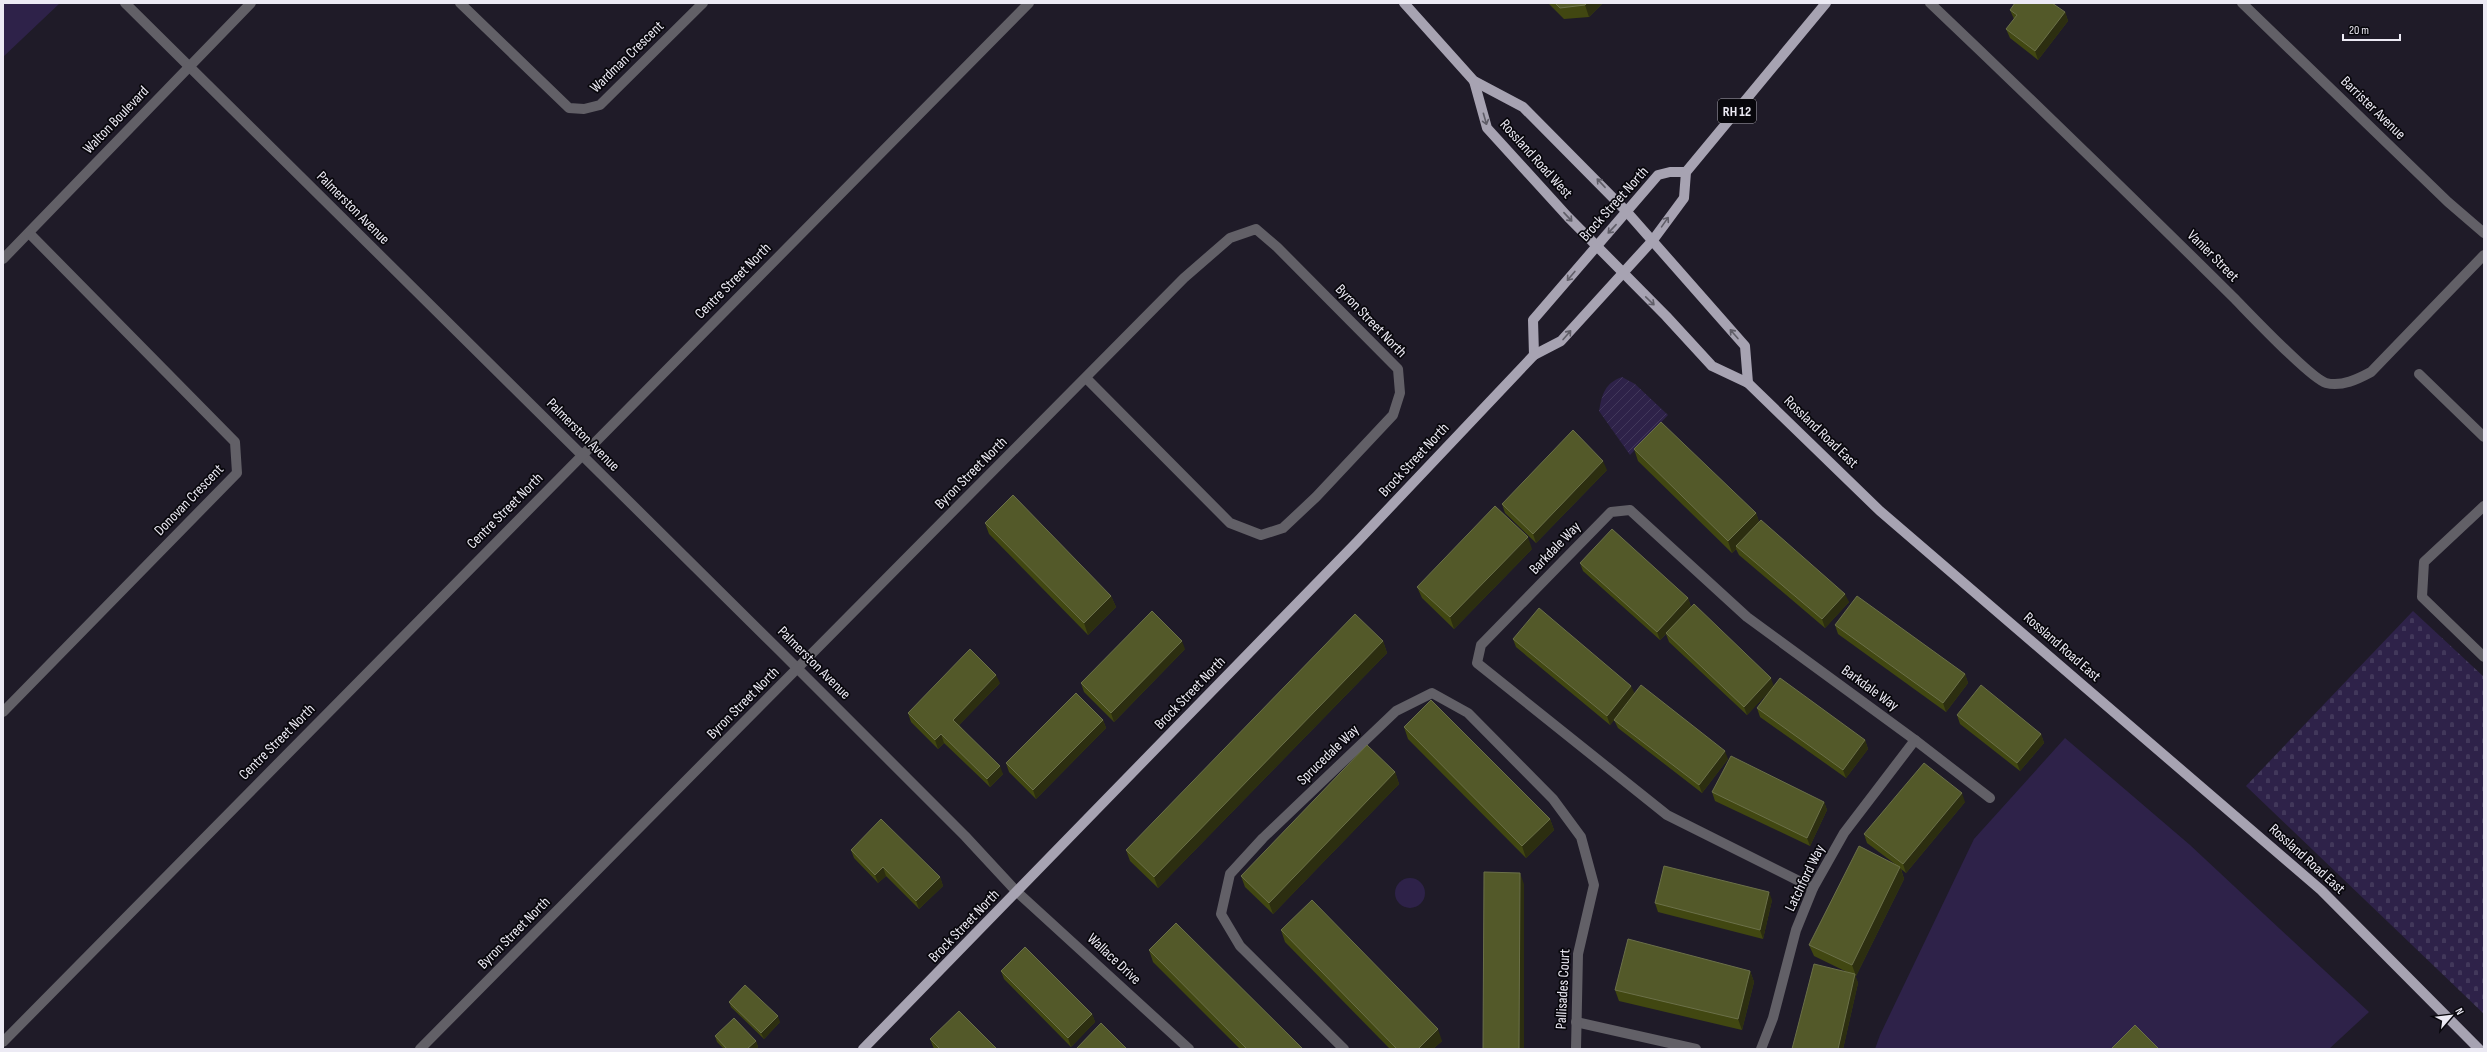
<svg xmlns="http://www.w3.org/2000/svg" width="2487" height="1052" font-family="'Sofia Sans Condensed',sans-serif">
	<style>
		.green { fill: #2e2249 }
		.cemetery { fill: url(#cemetery-stones) }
		.garden { fill: url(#garden-furrows) }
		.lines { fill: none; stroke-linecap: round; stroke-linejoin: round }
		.minor { stroke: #626067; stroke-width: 10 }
		.major { stroke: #a7a3b2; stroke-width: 10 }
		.wall { fill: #414711 }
		.shaded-wall { fill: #2c2e10 }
		.building { fill: #535929; stroke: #6b7049 }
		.oneway { stroke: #5f5d67 }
		.labels { text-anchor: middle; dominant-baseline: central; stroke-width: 3.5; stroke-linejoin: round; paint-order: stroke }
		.shield { fill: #08070c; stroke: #a8a6ae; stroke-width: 1 }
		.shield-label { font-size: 14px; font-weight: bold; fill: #eceaf4 }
		.street-label { font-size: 15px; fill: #eceaf4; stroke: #08070c }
	</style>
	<defs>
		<pattern id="cemetery-stones" width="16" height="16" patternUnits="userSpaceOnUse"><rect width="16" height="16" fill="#2e2249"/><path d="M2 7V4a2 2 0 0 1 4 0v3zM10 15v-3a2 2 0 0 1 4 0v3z" fill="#42385b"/></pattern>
		<pattern id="garden-furrows" width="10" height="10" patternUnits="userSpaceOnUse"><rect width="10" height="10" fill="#2e2249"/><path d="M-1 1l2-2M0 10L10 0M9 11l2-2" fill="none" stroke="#42385b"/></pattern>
	</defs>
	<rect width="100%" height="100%" fill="#1f1b28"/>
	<g class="green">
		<path d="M3 3H60L3 57Z"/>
		<path d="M2065 738 2190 845 2369 1012 2329 1049H1875L1880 1035 1974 839Z"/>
		<circle cx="1410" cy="893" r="15"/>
	</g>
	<path class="cemetery" d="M2413 611 2484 677V1014L2246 786Z"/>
	<path class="garden" d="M1622 377 1635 384 1668 415 1630 455 1599 411C1602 394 1605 383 1622 377Z"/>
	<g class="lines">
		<g class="minor">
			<path d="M125 3 779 650 965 836 1017 892 1189 1049"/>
			<path d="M460 3 569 108 584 109 600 105 703 3"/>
			<path d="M1930 3C2032 100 2133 198 2233 297 2248 312 2311 379 2326 383 2342 387 2358 379 2371 372L2484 255"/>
			<path d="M2242 3 2448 202 2484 233"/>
			<path d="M3 259 251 3"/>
			<path d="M2419 374 2484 437"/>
			<path d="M2484 506 2424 562 2422 597 2484 657"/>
			<path d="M3 712 237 473 235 442 29 233"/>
			<path d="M1813 888 1667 815 1477 663 1481 645 1611 512 1630 510 1747 617 1915 740 1990 798"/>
			<path d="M1576 1022 1696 1049"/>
			<path d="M3 1042 1029 3"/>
			<path d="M420 1049 1184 278 1230 238 1256 229 1277 247 1398 369 1400 393 1393 415 1316 497 1283 528 1261 535 1230 523 1086 378"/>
			<path d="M1344 1049 1240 946 1221 914 1230 874 1263 838 1396 711 1432 693 1468 713 1553 799 1581 837 1594 885 1578 954 1576 1049"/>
			<path d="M1761 1049 1773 1018 1796 930 1813 888 1844 833 1915 740"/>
		</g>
		<g class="major">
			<path d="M1404 3 1474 81 1523 107 1627 212 1745 346 1748 383"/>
			<path d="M1474 81 1487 128 1568 217 1666 316 1712 366 1748 383 1880 511 2321 890 2479 1049"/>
			<path d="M1534 355 1533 320 1658 175 1670 172H1686"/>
			<path d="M863 1049 1357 542 1534 355 1561 341 1653 240 1684 198 1686 172 1826 3"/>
		</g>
	</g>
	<g class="wall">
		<path d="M1548 3H1603L1589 17 1564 19Z"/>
		<path d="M2010 10 2065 12 2068 21 2038 60 2010 38 2006 29 2014 19Z"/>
		<path d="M1634 449 1756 513 1759 522 1849 602 1825 628 1739 555 1736 549 1732 553 1638 461Z"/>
		<path d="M1607 470 1536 543 1505 513 1502 504Z"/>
		<path d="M985 523 1111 596 1116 607 1088 635 989 534Z"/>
		<path d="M1532 549 1454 629 1422 598 1417 587Z"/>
		<path d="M1580 563 1688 598 1691 607 1678 621 1774 687 1865 740 1868 749 1846 778 1760 717 1757 708 1772 688 1747 715 1669 642 1666 634 1660 640 1583 571Z"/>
		<path d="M1835 625 1965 674 1968 683 1946 712 1838 634Z"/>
		<path d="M1513 639 1634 694 1728 759 1702 793 1618 728 1614 720 1610 725 1516 647Z"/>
		<path d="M1383 641 1387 653 1158 888 1130 861 1126 850Z"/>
		<path d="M1185 649 1114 722 1084 692 1081 683Z"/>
		<path d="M1000 683 959 725 1003 774 990 787 944 743 938 749 911 722 908 713Z"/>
		<path d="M1957 715 2041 734 2044 743 2020 771 1960 724Z"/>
		<path d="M1103 720 1106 728 1036 799 1009 772 1006 763Z"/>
		<path d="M1404 727 1550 819 1554 830 1526 858 1408 739Z"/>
		<path d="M1395 772 1399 784 1273 914 1245 887 1241 876Z"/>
		<path d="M1712 792 1824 802 1827 810 1810 846 1715 801Z"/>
		<path d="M1965 802 1906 873 1901 869 1904 879 1856 976H1855L1858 983 1843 1049H1792L1849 973 1814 956 1809 945 1895 864 1867 843 1864 834Z"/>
		<path d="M851 850 940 877 943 886 919 909 886 876 878 883 854 858Z"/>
		<path d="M1772 900 1763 939 1658 912 1655 903Z"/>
		<path d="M1281 930 1442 1041 1433 1049H1390L1285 942Z"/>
		<path d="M1149 950 1303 1049H1240L1153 962Z"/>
		<path d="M1001 971 1092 1014 1095 1022 1071 1047 1004 979Z"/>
		<path d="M1750 971 1754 982 1742 1030 1619 1001 1615 990Z"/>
		<path d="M729 1002 780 1022 764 1039 731 1007Z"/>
		<path d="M715 1036 756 1041 758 1047 756 1049H724L717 1042Z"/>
		<path d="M930 1039 997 1049H934Z"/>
	</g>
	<g class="shaded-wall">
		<path d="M1587 3H1603L1589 17 1585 5Z"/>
		<path d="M2065 12 2068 21 2038 60 2035 51Z"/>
		<path d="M1603 461 1607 470 1536 543 1533 534Z"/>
		<path d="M1756 513 1760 524 1736 546V549L1732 553 1728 541Z"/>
		<path d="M1528 537 1532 549 1454 629 1450 617Z"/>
		<path d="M1845 594 1849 602 1825 628 1822 619Z"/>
		<path d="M1111 596 1116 607 1088 635 1084 623Z"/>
		<path d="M1688 598 1691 607 1660 640 1657 632Z"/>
		<path d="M1182 641 1185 649 1114 722 1111 713Z"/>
		<path d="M1383 641 1387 653 1158 888 1154 877Z"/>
		<path d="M1965 674 1968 683 1946 712 1943 703Z"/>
		<path d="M996 675 1000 683 956 728 953 720Z"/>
		<path d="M1771 678 1774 687 1747 715 1744 707Z"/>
		<path d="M1631 686 1635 694 1610 725 1607 716Z"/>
		<path d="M1103 720 1106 728 1036 799 1033 790Z"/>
		<path d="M941 734 944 743 938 749 935 740Z"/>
		<path d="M2041 734 2044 743 2020 771 2017 763Z"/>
		<path d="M1865 740 1868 749 1846 778 1843 770Z"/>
		<path d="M1725 751 1728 759 1702 793 1699 785Z"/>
		<path d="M1000 766 1003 774 990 787 987 779Z"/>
		<path d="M1395 772 1399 784 1273 914 1269 903Z"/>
		<path d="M1962 793 1965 802 1906 873 1903 864Z"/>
		<path d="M1824 802 1827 810 1810 846 1807 838Z"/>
		<path d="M1550 819 1554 830 1526 858 1522 846Z"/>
		<path d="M883 867 886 876 878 883 875 875Z"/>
		<path d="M1900 867 1904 879 1856 976 1852 965Z"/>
		<path d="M1520 873 1524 884V1049H1519Z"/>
		<path d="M940 877 943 886 919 909 916 901Z"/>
		<path d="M1769 892 1772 900 1763 939 1760 930Z"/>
		<path d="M1750 971 1754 982 1742 1030 1738 1019Z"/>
		<path d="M1855 974 1858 983 1843 1049H1838Z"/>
		<path d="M1092 1014 1095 1022 1071 1047 1068 1038Z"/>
		<path d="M778 1016 780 1022 764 1039 761 1033Z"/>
		<path d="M1438 1029 1442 1041 1433 1049H1418Z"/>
		<path d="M756 1041 758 1047 756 1049H747Z"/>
	</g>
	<g class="building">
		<path d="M1555 3H1587L1585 5 1560 8Z"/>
		<path d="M2015 3H2052L2065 12 2035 51 2006 29 2017 15 2010 10Z"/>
		<path d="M1661 422 1756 513 1728 541 1634 449Z"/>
		<path d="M1573 430 1603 461 1533 534 1502 504Z"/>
		<path d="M1013 495 1111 596 1084 623 985 523Z"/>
		<path d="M1495 506 1528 537 1450 617 1417 587Z"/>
		<path d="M1761 520 1845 594 1822 619 1736 546Z"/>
		<path d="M1612 529 1688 598 1657 632 1580 563Z"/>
		<path d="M1857 596 1965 674 1943 703 1835 625Z"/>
		<path d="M1694 604 1771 678 1744 707 1666 633Z"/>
		<path d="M1539 608 1631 686 1607 716 1513 639Z"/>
		<path d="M1152 611 1182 641 1111 713 1081 683Z"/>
		<path d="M1355 614 1383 641 1154 877 1126 850Z"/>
		<path d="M970 649 996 675 953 720 1000 766 987 779 941 734 935 740 908 713Z"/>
		<path d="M1780 678 1865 740 1843 770 1757 708Z"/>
		<path d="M1641 685 1725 751 1699 785 1614 720Z"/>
		<path d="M1981 685 2041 734 2017 763 1957 715Z"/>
		<path d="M1076 693 1103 720 1033 790 1006 763Z"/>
		<path d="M1431 700 1550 819 1522 846 1404 727Z"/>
		<path d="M1367 745 1395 772 1269 903 1241 876Z"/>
		<path d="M1731 756 1824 802 1807 838 1712 792Z"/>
		<path d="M1924 763 1962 793 1903 864 1864 834Z"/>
		<path d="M881 819 940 877 916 901 883 867 875 875 851 850Z"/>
		<path d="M1859 846 1900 867 1852 965 1809 945Z"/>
		<path d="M1664 866 1769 892 1760 930 1655 903Z"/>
		<path d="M1484 872 1520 873 1519 1049H1483Z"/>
		<path d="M1312 900 1438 1029 1418 1049H1397L1281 930Z"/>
		<path d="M1176 923 1303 1049H1247L1149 950Z"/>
		<path d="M1628 939 1750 971 1738 1019 1615 990Z"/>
		<path d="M1025 947 1092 1014 1068 1038 1001 971Z"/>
		<path d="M1814 964 1855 974 1838 1049H1792Z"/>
		<path d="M745 985 778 1016 761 1033 729 1002Z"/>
		<path d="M959 1011 997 1049H940L930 1039Z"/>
		<path d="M734 1018 756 1041 747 1049H727L715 1036Z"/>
		<path d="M1101 1023 1127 1049H1076Z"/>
		<path d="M2135 1025 2159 1049H2111Z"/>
	</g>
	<defs><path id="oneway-shaft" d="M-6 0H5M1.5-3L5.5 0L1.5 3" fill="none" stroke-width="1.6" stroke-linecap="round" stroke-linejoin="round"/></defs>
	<g class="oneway">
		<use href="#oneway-shaft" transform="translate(1485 119) rotate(74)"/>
		<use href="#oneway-shaft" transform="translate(1601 183) rotate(-133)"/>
		<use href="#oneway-shaft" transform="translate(1568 217) rotate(47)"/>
		<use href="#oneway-shaft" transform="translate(1665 222) rotate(-55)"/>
		<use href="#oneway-shaft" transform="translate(1612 229) rotate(133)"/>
		<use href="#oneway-shaft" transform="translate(1571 276) rotate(130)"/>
		<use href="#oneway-shaft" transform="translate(1650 301) rotate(44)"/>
		<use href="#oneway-shaft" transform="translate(1734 334) rotate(-131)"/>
		<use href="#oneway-shaft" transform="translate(1567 335) rotate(-49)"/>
	</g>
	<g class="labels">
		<rect class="shield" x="1718" y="99" width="38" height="24" rx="3"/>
		<g class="shield-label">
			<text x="1737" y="111">RH 12</text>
		</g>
		<g class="street-label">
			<text transform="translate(627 57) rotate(-44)">Wardman Crescent</text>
			<text transform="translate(2373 108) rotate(44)">Barrister Avenue</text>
			<text transform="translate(116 120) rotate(-46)">Walton Boulevard</text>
			<text transform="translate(1536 159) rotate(48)">Rossland Road West</text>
			<text transform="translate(1614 204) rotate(-48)">Brock Street North</text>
			<text transform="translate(353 208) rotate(45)">Palmerston Avenue</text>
			<text transform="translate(2213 256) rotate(45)">Vanier Street</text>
			<text transform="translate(733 281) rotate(-45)">Centre Street North</text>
			<text transform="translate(1371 321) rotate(46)">Byron Street North</text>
			<text transform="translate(1821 432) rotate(44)">Rossland Road East</text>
			<text transform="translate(583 435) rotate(45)">Palmerston Avenue</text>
			<text transform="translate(1414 460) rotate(-47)">Brock Street North</text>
			<text transform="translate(971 473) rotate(-45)">Byron Street North</text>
			<text transform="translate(189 500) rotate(-46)">Donovan Crescent</text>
			<text transform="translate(505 511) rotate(-45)">Centre Street North</text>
			<text transform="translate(1555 548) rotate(-46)">Barkdale Way</text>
			<text transform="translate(2062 647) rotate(41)">Rossland Road East</text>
			<text transform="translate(814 663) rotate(45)">Palmerston Avenue</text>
			<text transform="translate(1870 688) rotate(36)">Barkdale Way</text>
			<text transform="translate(1190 693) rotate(-46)">Brock Street North</text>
			<text transform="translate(743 703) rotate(-45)">Byron Street North</text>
			<text transform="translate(277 742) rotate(-45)">Centre Street North</text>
			<text transform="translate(1328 755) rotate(-44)">Sprucedale Way</text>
			<text transform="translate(2307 859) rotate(42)">Rossland Road East</text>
			<text transform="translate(1805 878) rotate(-64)">Latchford Way</text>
			<text transform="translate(964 926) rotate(-46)">Brock Street North</text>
			<text transform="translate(514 933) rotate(-45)">Byron Street North</text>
			<text transform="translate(1114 959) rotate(43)">Wallace Drive</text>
			<text transform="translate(1563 989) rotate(-87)">Pallisades Court</text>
		</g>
	</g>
	<rect width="2487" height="1052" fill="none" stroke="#eceaf4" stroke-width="8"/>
	<g transform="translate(2451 1016) rotate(62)" stroke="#08070c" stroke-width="3" paint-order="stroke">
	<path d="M0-3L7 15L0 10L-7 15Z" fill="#eceaf4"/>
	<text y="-6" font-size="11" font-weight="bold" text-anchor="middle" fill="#eceaf4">N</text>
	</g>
	<path d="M2343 34v6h57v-6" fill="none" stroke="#eceaf4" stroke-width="2"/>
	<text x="2349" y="34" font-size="12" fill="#eceaf4" stroke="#08070c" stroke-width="3" paint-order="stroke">20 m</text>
</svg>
